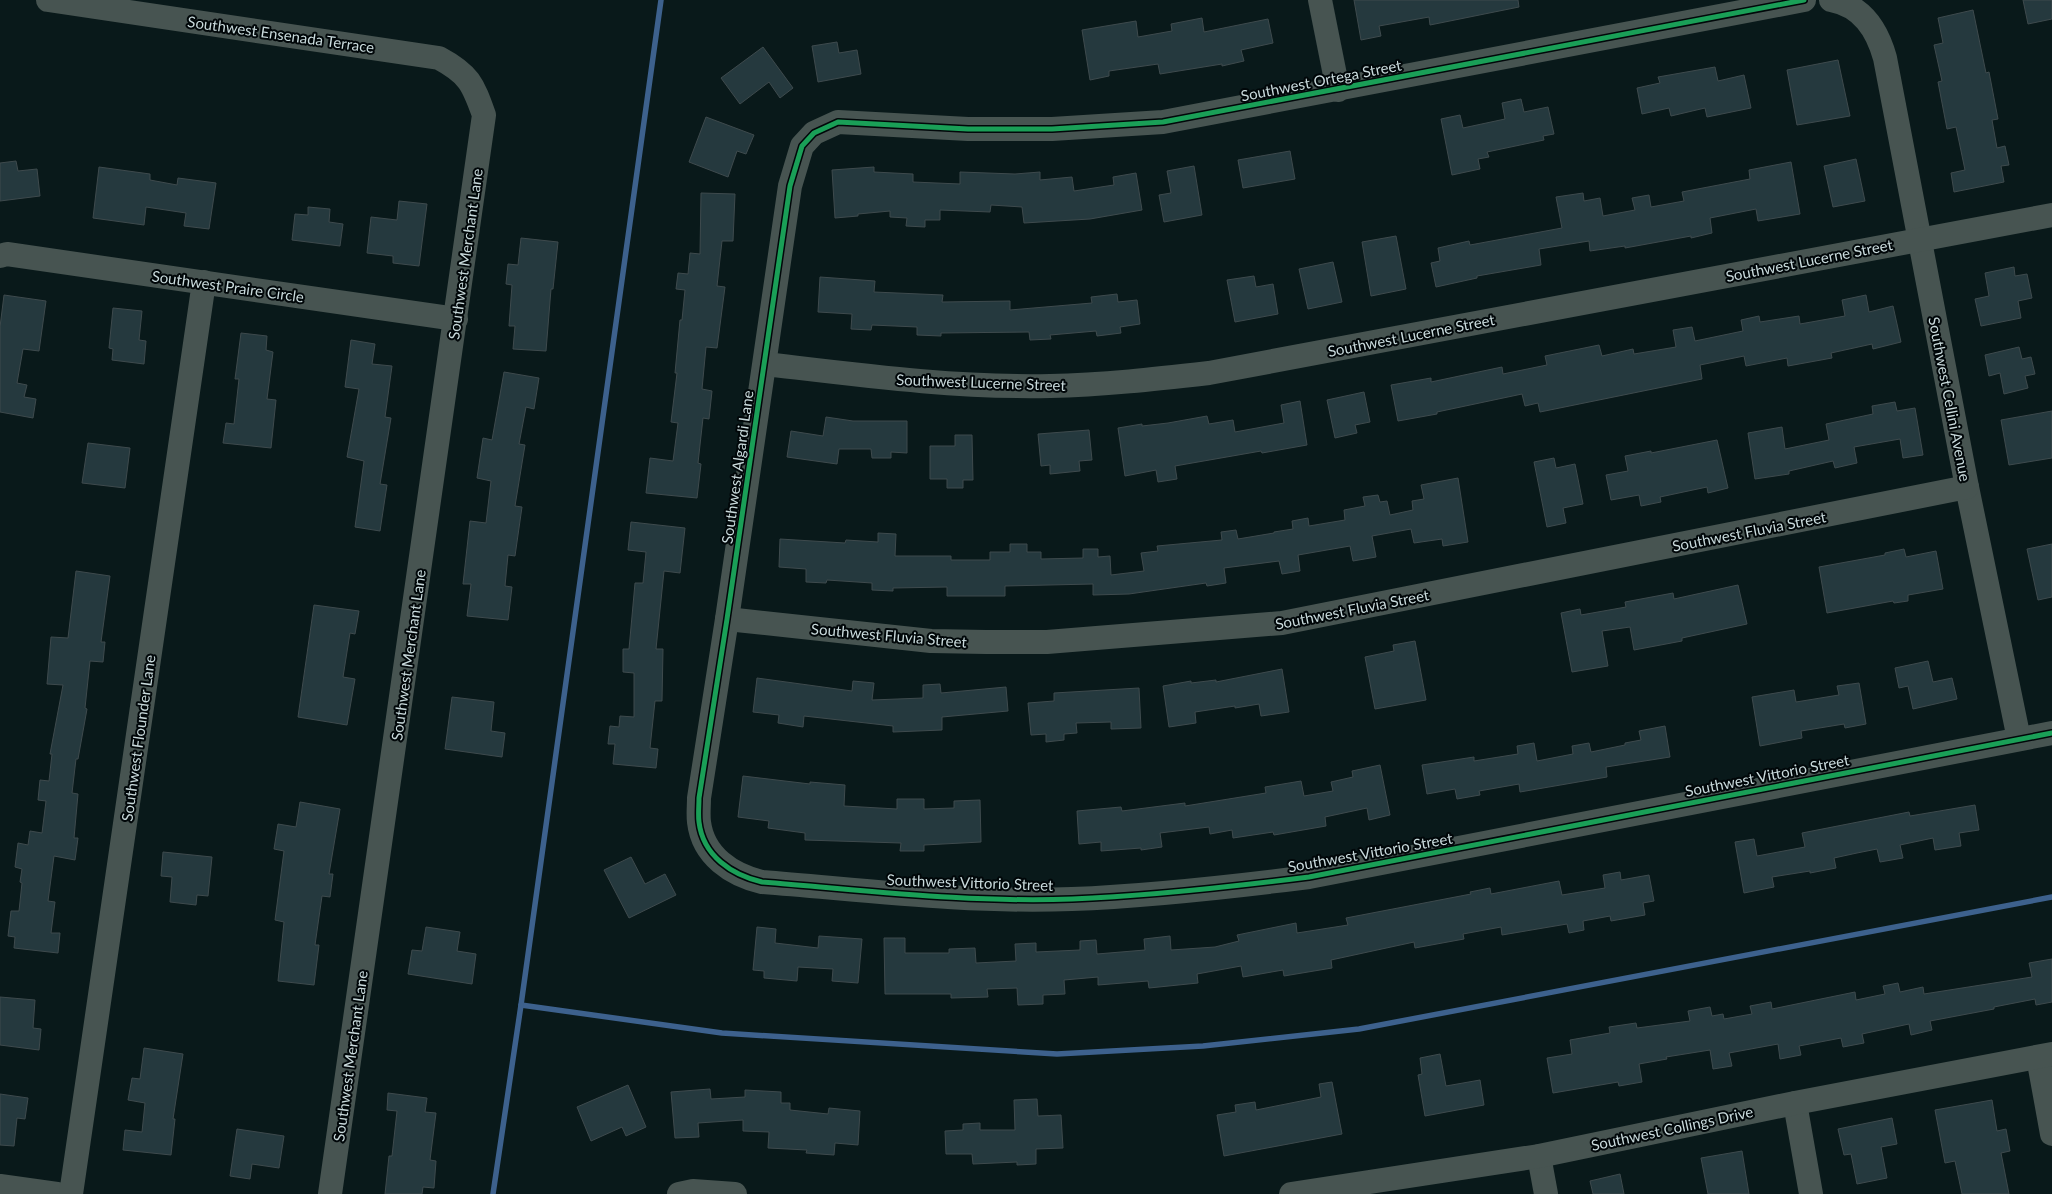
<svg xmlns="http://www.w3.org/2000/svg" width="2052" height="1194" font-family="Lato,sans-serif">
	<style>
		.lines { fill: none; stroke-linecap: round; stroke-linejoin: round }
		.stream { stroke: #3d618d; stroke-width: 5.5 }
		.building { fill: #25393e; stroke: #3e4a4d }
		.minor { stroke: #475451; stroke-width: 24 }
		.cycleway-casing { stroke: #010709; stroke-width: 8 }
		.cycleway { stroke: #1a9f57; stroke-width: 5 }
		.labels { text-anchor: middle; dominant-baseline: central; stroke-width: 4; stroke-linejoin: round; paint-order: stroke }
		.street-label { font-size: 15px; fill: #c9dadc; stroke: #010709 }
	</style>
	<rect width="100%" height="100%" fill="#09191a"/>
	<g class="lines">
		<g class="stream">
			<path d="M521 1005 722 1033 1057 1054 1203 1046 1359 1029 2052 897"/>
			<path d="M493 1194 521 1005 661 0"/>
		</g>
	</g>
	<g class="building">
		<path d="M1354 0H1518L1519 7 1430 25 1429 17 1379 26 1381 36 1361 40Z"/>
		<path d="M2023 0H2052V19L2028 24Z"/>
		<path d="M1973 10 1986 73 1989 72 1998 119 1992 120 1997 148 2005 146 2009 165 2001 166 2004 182 1954 192 1951 173 1965 170 1956 127 1947 129 1938 82 1942 81 1934 45 1943 43 1938 18Z"/>
		<path d="M1202 18 1204 32 1268 19 1273 43 1241 50 1244 61 1222 66V64L1160 74 1158 64 1109 71V76L1090 80 1082 30 1136 21 1138 37 1172 31 1171 24Z"/>
		<path d="M837 42 839 53 857 50 861 74 818 82 812 46Z"/>
		<path d="M763 47 793 88 780 98 769 82 740 104 721 78Z"/>
		<path d="M1838 60 1850 116 1797 125 1787 70Z"/>
		<path d="M1715 67 1718 81 1744 75 1751 108 1707 117 1705 108 1671 116 1669 108 1642 114 1637 88 1660 83 1658 77Z"/>
		<path d="M1521 99 1524 112 1548 107 1554 134 1543 136 1544 140 1487 152 1489 157 1478 159 1480 169 1452 175 1441 119 1460 115 1463 128 1505 119 1502 103Z"/>
		<path d="M706 117 754 135 746 154 737 151 728 177 689 162Z"/>
		<path d="M1290 151 1295 179 1243 188 1238 160Z"/>
		<path d="M1856 159 1865 201 1833 207 1824 166Z"/>
		<path d="M16 161 18 171 37 169 40 196 0 201V163Z"/>
		<path d="M1791 162 1800 214 1758 221 1756 209 1710 218 1712 233 1691 238V236L1625 248V246L1590 251 1589 241 1539 249 1541 265 1477 276V278L1436 287 1431 263 1440 261 1438 248 1469 241 1470 245 1562 228 1556 197 1583 193 1584 201 1600 198 1603 216 1635 210 1632 198 1649 195 1651 207 1684 201 1682 192 1750 179 1749 170Z"/>
		<path d="M1194 166 1202 215 1164 222 1159 195 1171 193 1167 171Z"/>
		<path d="M99 167 150 174V180L177 185 178 178 216 183 209 229 184 226 186 213 146 207 144 225 93 218Z"/>
		<path d="M874 167V172L913 174V182L960 184V172L1015 174 1040 172V180L1072 177 1074 191 1114 185 1113 177 1136 173 1142 210 1090 219 1024 223 1022 207 991 205 990 212 940 210V220H925V227L906 226 907 218 890 217V211L858 214V216L835 218 832 170Z"/>
		<path d="M701 193 735 194 733 241H722L717 286 725 287 717 348 706 347 702 389 712 391 709 419 703 418 698 463 701 464 697 498 646 493 650 458 673 461 678 423 671 422 677 373H675L680 320H682L685 290 676 289 678 273 688 274 690 253 700 254Z"/>
		<path d="M399 201 427 204 419 266 393 263V256L367 253 371 217 397 220Z"/>
		<path d="M308 207 330 209 329 222 343 224 340 246 292 240 295 214 308 215Z"/>
		<path d="M1396 236 1406 289 1371 296 1362 242Z"/>
		<path d="M521 238 558 242 553 289H551L546 351 513 349 515 326H509L512 285 506 284 508 264 518 265Z"/>
		<path d="M1333 262 1342 302 1308 309 1299 269Z"/>
		<path d="M2014 267 2015 276 2027 274 2032 298 2018 301 2021 318 1981 326 1975 299 1989 296 1985 273Z"/>
		<path d="M1254 276 1256 287 1273 284 1278 314 1235 322 1227 280Z"/>
		<path d="M820 277 875 281 874 292 943 295 942 302 1010 301V310L1092 303 1091 297 1117 294 1118 302 1137 300 1140 324 1120 327 1121 333 1097 336 1096 331 1050 335 1051 339 1030 340 1029 332 941 333V336L917 335V327L872 325 871 330 851 329 852 314 818 312Z"/>
		<path d="M4 295 46 301 39 351 23 349 17 383 27 385 24 397 36 399 33 418 0 412V327Z"/>
		<path d="M1866 295 1869 312 1893 306 1901 342 1873 349 1872 344 1831 353 1832 358 1788 366 1787 358 1746 366 1744 356 1700 365 1702 379 1540 412 1538 403 1525 406 1522 394 1437 412V414L1398 421 1391 385 1431 378V382L1502 367 1503 374 1547 365 1545 356 1599 345 1602 356 1633 349 1634 354 1676 347 1673 330 1692 327 1695 341 1743 331 1741 320 1759 316 1760 322 1799 316 1800 324 1845 316 1842 300Z"/>
		<path d="M113 308 142 311 139 340 146 341 144 364 112 360 113 349 109 348Z"/>
		<path d="M241 333 267 336 266 350 273 352 267 399 276 400 271 448 223 443 226 423 234 424 239 379H235Z"/>
		<path d="M351 340 375 344 372 364 392 366 385 417 391 418 380 484 387 485 380 531 355 527 364 461 347 457 359 389 345 387Z"/>
		<path d="M2019 347 2022 359 2031 357 2035 374 2025 376 2028 388 2004 394 2000 373 1989 376 1985 355Z"/>
		<path d="M504 372 539 378 534 409 526 407 519 444 525 445 515 506 522 507 515 556 508 555 505 586 512 587 508 620 467 616 471 584H463L470 521 486 523 491 481 477 478 483 438 492 440Z"/>
		<path d="M1364 392 1370 422 1355 425 1357 433 1335 438 1327 400Z"/>
		<path d="M1300 401 1307 445 1262 453 1261 451 1175 466 1177 479 1158 482 1156 470 1125 476 1118 428 1142 424V426L1168 423 1207 416 1209 424 1233 420 1235 432 1284 423 1281 405Z"/>
		<path d="M1895 402 1897 411 1915 408 1923 455 1903 458 1900 439 1854 447 1857 463 1835 468 1833 461 1789 471V474L1755 479 1748 433 1782 427 1785 449 1829 440 1826 424 1873 414 1872 406Z"/>
		<path d="M2052 411V458L2009 465 2001 420Z"/>
		<path d="M826 417 853 421H907V453L891 452V458H872L871 449H839L837 464 787 457 791 431 823 436Z"/>
		<path d="M1089 430 1092 460 1079 461 1080 471 1050 474V465L1041 466 1038 434Z"/>
		<path d="M955 435H972L973 480H963V488H947V479H930V446H955Z"/>
		<path d="M1717 440 1728 488 1708 493 1707 487 1660 497 1661 502 1641 506 1639 495 1611 500 1606 475 1628 471 1625 456 1651 451V453Z"/>
		<path d="M88 443 130 448 125 488 82 483Z"/>
		<path d="M1554 458 1556 468 1575 464 1583 504 1563 508 1566 523 1547 527 1534 462Z"/>
		<path d="M1458 478 1468 542 1443 546 1442 539 1414 543 1411 529 1372 536 1376 557 1353 561 1350 546 1298 555 1300 571 1282 574 1279 561 1224 568 1226 583 1207 586 1206 583 1129 594 1093 595V584L1005 586V596H947V587L893 588V591L872 590V583L827 580 826 583 806 582V569L779 567 780 539 845 543 846 540 878 542V533L896 534 895 556H951V560H990V552H1010V544H1027V552H1041V559L1083 558V549H1098V557L1110 556 1111 575 1144 571 1141 553 1158 551 1157 546 1222 540 1221 532 1236 530 1238 539 1274 533V532L1293 529 1292 521 1308 518 1309 526 1345 520 1344 510 1365 506 1363 497 1378 495 1380 502 1387 501 1390 515 1413 510 1412 501 1424 499 1421 485Z"/>
		<path d="M631 522 685 528 680 573 664 571 656 649H663L662 701H655L650 748 658 749 656 768 613 764 615 744H608L610 726 619 727 620 716 634 717V673L623 672V649H629L635 583H643L646 552 628 550Z"/>
		<path d="M2052 544V597L2038 600 2027 549Z"/>
		<path d="M1904 549 1906 557 1936 551 1943 589 1908 595V601L1894 603 1893 601 1827 613 1819 567 1885 555V553Z"/>
		<path d="M76 571 110 576 101 642H105L103 662 90 661 85 708 87 709 78 759H76L72 793 78 794 74 838H78L75 860 54 856 48 901 55 902 51 933H60L58 953 14 948 15 937 8 936 11 911H19L22 883 20 882 22 869 15 867 18 843 28 845 30 831 42 833 46 801 38 800 40 780 49 781 52 754H50L63 685 47 684 51 637 68 638Z"/>
		<path d="M1738 585 1747 624 1682 638V641L1634 650 1630 627 1602 631 1608 666 1572 672 1561 613 1580 609 1581 615 1626 607 1625 602 1673 593 1674 599Z"/>
		<path d="M314 605 359 611 355 634 350 633 343 677 355 679 347 725 298 717Z"/>
		<path d="M1415 641 1426 700 1375 709 1365 657 1394 651 1393 645Z"/>
		<path d="M1928 661 1933 682 1952 678 1957 699 1913 709 1908 686 1899 688 1895 668Z"/>
		<path d="M1282 669 1289 712 1261 716 1259 704 1235 708V706L1195 712 1196 723 1169 727 1163 686 1191 681V683L1216 680V682Z"/>
		<path d="M757 678 852 691 853 681 874 683 872 700 923 698V685L940 684 941 693 1006 687 1008 711 942 717V730L893 732V726L804 716 803 727 778 723 779 715 753 712Z"/>
		<path d="M1859 683 1866 724 1845 728 1844 724 1801 731 1802 738 1760 746 1752 697 1794 690 1796 702 1839 695 1837 686Z"/>
		<path d="M1139 688 1141 728 1111 729V722L1076 723 1077 733 1064 734V740L1046 742V734L1031 735 1028 703 1054 701V693Z"/>
		<path d="M452 697 494 702 491 731 505 733 502 757 445 749Z"/>
		<path d="M1665 726 1670 757 1606 767 1607 777 1520 792 1519 784 1479 791 1480 795 1457 799 1455 789 1427 794 1422 765 1474 757V761L1518 754 1517 746 1534 743 1537 761 1573 754 1572 746 1589 743 1591 752 1625 745V743L1641 740 1639 731Z"/>
		<path d="M1380 765 1390 815 1369 820 1367 808 1325 817 1326 826 1274 835 1273 832 1233 838 1232 830 1210 834 1209 827 1160 833 1162 847 1141 850V848L1101 851V842L1079 844 1077 811 1121 807 1122 811 1185 803V806L1266 793 1265 787 1301 781 1304 796 1333 791 1331 782 1353 777 1352 771Z"/>
		<path d="M743 776 810 784V782L845 785 844 806 897 809V799H924V809L954 808V801L980 800 981 842 924 845V851H900L901 843 805 840V833L768 828 769 821 738 817Z"/>
		<path d="M300 802 340 809 329 874H333L330 897 322 896 315 945H319L314 985 278 981 284 922 275 920 284 851 274 849 278 824 296 827Z"/>
		<path d="M1975 805 1979 830 1959 833 1961 846 1935 850 1933 838 1900 845 1903 858 1880 862 1877 849 1857 853 1834 858 1836 868 1810 873V871L1772 877 1774 887 1744 893 1735 842 1754 839 1757 856 1805 847 1802 833 1909 812 1910 816Z"/>
		<path d="M163 852 212 857 208 896 197 895 196 905 170 902 172 877 161 876Z"/>
		<path d="M631 857 645 884 665 874 676 895 629 918 604 870Z"/>
		<path d="M1620 872 1621 880 1649 875 1654 901 1643 903 1645 915 1611 921 1610 916 1583 921 1584 930 1569 933 1567 924 1502 935 1501 927 1463 934 1464 939 1415 948 1414 942 1331 960 1332 968 1284 976 1283 970 1243 977 1241 966 1197 974 1198 983 1149 988 1148 981 1098 985V977L1064 980 1065 994 1043 995V1004L1018 1005 1017 988 987 989 988 997 951 998V994H885L884 938H905V953H949V949L975 948 976 963 1016 961 1015 944 1036 943V952L1080 950V941L1096 940 1097 954 1145 950 1144 939 1170 936 1171 950 1215 947 1239 941 1237 935 1296 923 1297 933 1348 925 1346 918 1471 894 1470 892 1490 888 1491 894 1559 881 1562 895 1605 888 1603 875Z"/>
		<path d="M426 927 460 932 457 951 476 954 472 984 408 974 412 950 422 951Z"/>
		<path d="M757 927 776 929 775 943 818 948 819 936 862 939 858 983 832 981 833 969 798 967 797 981 764 978V971L753 970Z"/>
		<path d="M2052 959V1002L2036 1005 2035 999 1994 1007V1009L1930 1021 1932 1030 1911 1035 1909 1024 1862 1034 1864 1043 1843 1047 1841 1038 1799 1046 1801 1055 1780 1059 1778 1044 1729 1053 1732 1066 1713 1069 1710 1050 1666 1057 1667 1059 1639 1064 1642 1082 1619 1086 1618 1082 1553 1093 1547 1058 1572 1054 1570 1040 1610 1033 1609 1027 1636 1023 1637 1028 1690 1021 1688 1011 1710 1007 1712 1016 1723 1014 1724 1019 1752 1014 1750 1006 1771 1002 1772 1009 1855 992 1856 1000 1885 994 1883 986 1898 983 1900 992 1923 987 1924 994 2032 977 2029 963Z"/>
		<path d="M0 997 35 1000 33 1028 41 1029 39 1050 0 1045Z"/>
		<path d="M144 1048 183 1054 173 1119H175L171 1155 123 1150 125 1130 142 1132 145 1103 128 1100 132 1078 140 1079Z"/>
		<path d="M1440 1054 1446 1086 1480 1080 1484 1105 1425 1116 1418 1075 1422 1074 1420 1058Z"/>
		<path d="M1332 1082 1342 1134 1224 1156 1217 1115 1236 1112 1235 1105 1255 1102 1256 1110 1321 1097 1319 1084Z"/>
		<path d="M628 1085 646 1127 626 1136 622 1127 591 1141 577 1107Z"/>
		<path d="M710 1089 711 1099 745 1097V1090L781 1092V1103H790V1110L828 1114 829 1108 860 1111 858 1145 835 1143 834 1155 806 1153 807 1150 768 1148 769 1132 743 1131V1120L698 1123 699 1137 675 1138 671 1092Z"/>
		<path d="M388 1093 427 1098 425 1112 436 1113 430 1160 436 1161 434 1188 423 1187 422 1194H385L389 1156H392L397 1111 387 1110Z"/>
		<path d="M0 1094 28 1098 25 1119 17 1118 14 1146 0 1145Z"/>
		<path d="M1037 1099 1038 1116 1061 1115 1063 1148 1036 1149V1164L1017 1165V1162L973 1164 972 1154H946L945 1131 963 1130V1124L980 1123V1130H1015L1014 1100Z"/>
		<path d="M1992 1100 1997 1131 2006 1129 2010 1151 2001 1153 2009 1194H1962L1955 1161 1945 1163 1935 1110Z"/>
		<path d="M1892 1118 1897 1144 1881 1147 1887 1178 1857 1184 1851 1154 1844 1155 1838 1129Z"/>
		<path d="M237 1129 284 1136 279 1168 252 1164 250 1179 230 1176Z"/>
		<path d="M1742 1151 1749 1194H1708L1701 1158Z"/>
		<path d="M1620 1174 1624 1194H1593L1590 1181Z"/>
	</g>
	<g class="lines">
		<g class="minor">
			<path d="M48 0 439 58C469 74 473 84 484 115L330 1194"/>
			<path d="M1320 0 1338 90"/>
			<path d="M1804 0 1163 122 1052 129H968L838 122 814 133 802 146 790 186 727 619 699 798C699 806 698 814 699 822 703 856 732 875 762 882 865 890 969 903 1072 899 1152 896 1230 887 1309 877L2052 733"/>
			<path d="M1831 0C1862 6 1877 29 1885 58L1967 487 2019 739"/>
			<path d="M0 256 7 254 456 319"/>
			<path d="M765 364C859 375 954 388 1050 386 1103 385 1156 379 1209 373L2052 215"/>
			<path d="M727 619 931 641 986 642H1047L1282 623 1967 487"/>
			<path d="M2038 1057 2052 1134"/>
			<path d="M1795 1103 1811 1194"/>
			<path d="M1539 1156 1546 1194"/>
			<path d="M0 1186 57 1194"/>
			<path d="M71 1194 204 282"/>
			<path d="M679 1194 693 1191 735 1194"/>
			<path d="M1291 1194 1539 1156 1795 1103 2052 1054"/>
		</g>
		<g class="cycleway-casing">
			<path id="cycleway" d="M1804 0 1163 122 1052 129H968L838 122 814 133 802 146 790 186 727 619 699 798C699 806 698 814 699 822 703 856 732 875 762 882 865 890 969 903 1072 899 1152 896 1230 887 1309 877L2052 733"/>
		</g>
		<use href="#cycleway" class="cycleway"/>
	</g>
	<g class="labels">
		<g class="street-label">
			<text transform="translate(281 34) rotate(8)">Southwest Ensenada Terrace</text>
			<text transform="translate(1321 80) rotate(-11)">Southwest Ortega Street</text>
			<text transform="translate(465 254) rotate(-82)">Southwest Merchant Lane</text>
			<text transform="translate(1809 260) rotate(-11)">Southwest Lucerne Street</text>
			<text transform="translate(228 286) rotate(8)">Southwest Praire Circle</text>
			<text transform="translate(1411 335) rotate(-11)">Southwest Lucerne Street</text>
			<text transform="translate(981 382) rotate(2)">Southwest Lucerne Street</text>
			<text transform="translate(1950 399) rotate(79)">Southwest Cellini Avenue</text>
			<text transform="translate(737 467) rotate(-82)">Southwest Algardi Lane</text>
			<text transform="translate(1749 531) rotate(-11)">Southwest Fluvia Street</text>
			<text transform="translate(1352 609) rotate(-11)">Southwest Fluvia Street</text>
			<text transform="translate(889 635) rotate(5)">Southwest Fluvia Street</text>
			<text transform="translate(408 655) rotate(-82)">Southwest Merchant Lane</text>
			<text transform="translate(138 738) rotate(-82)">Southwest Flounder Lane</text>
			<text transform="translate(1767 775) rotate(-11)">Southwest Vittorio Street</text>
			<text transform="translate(1370 852) rotate(-10)">Southwest Vittorio Street</text>
			<text transform="translate(970 882) rotate(2)">Southwest Vittorio Street</text>
			<text transform="translate(350 1056) rotate(-82)">Southwest Merchant Lane</text>
			<text transform="translate(1672 1128) rotate(-12)">Southwest Collings Drive</text>
		</g>
	</g>
</svg>
